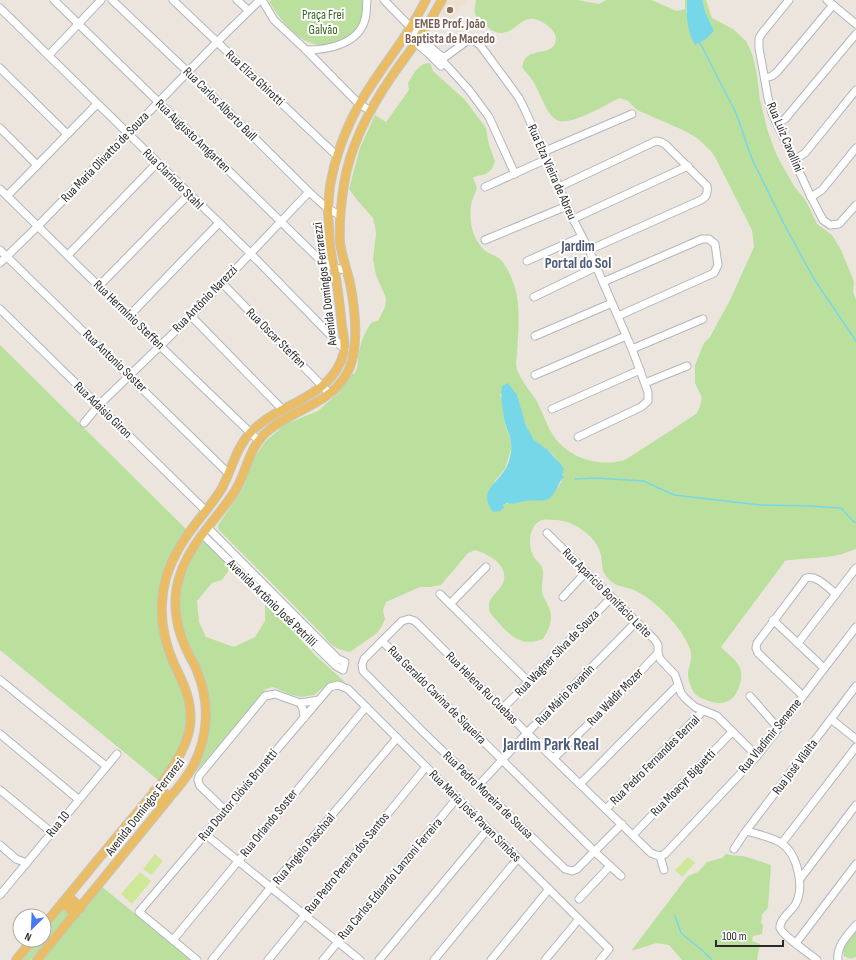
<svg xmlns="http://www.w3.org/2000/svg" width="856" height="960" font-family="'Sofia Sans Condensed',sans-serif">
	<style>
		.education { fill: #ede0ce }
		.green { fill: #bbe09d; fill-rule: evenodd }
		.pitch { fill: #cfe799 }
		.water { fill: #76d7e9 }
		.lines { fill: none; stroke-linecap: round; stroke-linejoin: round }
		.stream { stroke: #76d7e9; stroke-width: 1.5 }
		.minor-casing { stroke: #b1b5be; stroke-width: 9 }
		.major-casing { stroke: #c4c4c4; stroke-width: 10 }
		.minor { stroke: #fff; stroke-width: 7 }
		.major { stroke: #eabd65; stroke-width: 8 }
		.education-dot { fill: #8d6e63; stroke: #fff; stroke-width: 1.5 }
		.labels { text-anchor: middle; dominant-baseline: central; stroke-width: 4; stroke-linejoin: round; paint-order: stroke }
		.park-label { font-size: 13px; fill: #35661e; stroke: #fff }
		.education-label { font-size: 13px; font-weight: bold; fill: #785e54; stroke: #fff }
		.street-label { font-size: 13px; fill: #2b2b2b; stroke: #fff }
		.quarter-label { font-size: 15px; font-weight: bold; fill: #4d5a7a; stroke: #fff }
		.district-label { font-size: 17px; font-weight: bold; fill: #4d5a7a; stroke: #fff }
	</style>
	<rect width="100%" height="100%" fill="#ece5de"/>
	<path class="education" d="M448 0H469L465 7 461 4 451 20 440 14Z"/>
	<g class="green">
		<path d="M271 0H363C364 6 365 12 363 19 356 37 330 50 311 43 293 37 279 17 269 2Z"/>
		<path d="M476 0H578L599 4 606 0H651L677 11 685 9V0H687L686 13 706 14 702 0H706L712 18 733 29 746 41 750 49 753 57 757 75 760 100 768 132 777 156 794 186 806 201 817 224 832 235 841 250 851 274 854 282 853 291 856 300V549C846 553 836 556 826 557 812 559 798 558 785 561L721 647C726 653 736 659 739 666 742 672 742 678 740 684 735 702 723 707 706 700 702 698 698 697 695 694 692 690 690 686 689 681 686 670 691 667 691 657 692 649 685 639 681 632 671 617 651 598 634 590 627 587 618 587 612 582 599 572 604 564 600 552 595 535 572 520 556 520 550 520 544 518 538 522 530 528 528 543 532 553 534 559 539 562 542 567 545 575 541 583 542 591 543 598 547 602 549 608 554 619 549 629 543 639 522 647 511 637 498 622 494 617 489 614 489 607 488 597 499 592 503 583 510 565 488 554 475 550L468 553 441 585 430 587H420L386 602 383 610 385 619 382 626 377 633 350 652C339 650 330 646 324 636L218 529V525L241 491 246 480 247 472 251 462 265 442 285 424 318 411 338 393 351 375 355 373C358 367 358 363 358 357 360 345 364 332 372 322L378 321 385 307 386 298 376 275 373 259 376 234 375 226 373 218 357 200 349 189 360 148 375 115 386 122 409 90 408 83C414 74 418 63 430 63L433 71 465 100 486 128 489 145 495 161 492 169 486 174 473 177 477 188C475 193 472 200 471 205 469 222 472 238 484 250 489 254 495 255 500 259 507 266 512 278 515 288 521 308 518 334 517 354 517 357 516 360 516 363 516 375 530 390 536 400 542 410 545 421 550 430 564 457 597 468 625 460L690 418 697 413 700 406 702 398 695 383V365L704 343 710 337 730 300 754 247 752 230 715 157 710 150 697 138 683 130 637 110 628 101 620 98C610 102 602 108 592 112 584 116 569 123 559 121 546 117 540 90 532 80 529 75 525 72 522 67 523 65 523 61 525 59 532 48 555 56 556 39 556 34 552 29 548 26 545 23 541 22 538 20 521 14 517 32 502 33 494 34 482 24 477 18 473 13 475 6 476 0ZM500 394 517 395C521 410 524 429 535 441 538 445 544 447 548 450 556 457 566 471 561 482 558 488 552 494 548 499L520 501 514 504 509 503 503 505 494 482 505 469 512 446 504 420 503 402Z"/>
		<path d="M0 345 187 530 158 604 159 624 167 656 178 679 187 706 186 734 172 764 158 780 0 650Z"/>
		<path d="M204 541 231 567 222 580 212 583 197 601 199 622 206 637 234 647 255 637 265 621V601L315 655 345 682 335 681 325 686 314 695 301 697 292 695 273 687 266 689 196 772C205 747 213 724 209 697 206 678 196 662 188 644 177 619 177 586 190 561 193 554 199 548 204 541Z"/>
		<path d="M726 854C733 856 736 855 742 856 752 858 761 862 771 865L768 908 762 914 761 923 763 925 762 934 753 936 752 941 760 944 757 960H682L669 945 657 943 631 951 688 876 698 872 707 862 722 858Z"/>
		<path d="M101 886 192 960H43Z"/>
		<path d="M64 907 70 912 31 960H21L38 940H44V932Z"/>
		<path d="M856 931V957L850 959 844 956 843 948Z"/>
	</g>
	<g class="pitch">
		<path d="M155 854 163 861 151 875 143 869Z"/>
		<path d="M688 857 695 863 682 877 675 870Z"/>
		<path d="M140 872 151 881 132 904 121 894Z"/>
	</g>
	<g class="water">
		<path d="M687 0H702L706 14 714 31 706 39 695 45C687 30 686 16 687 0Z"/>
		<path d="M508 383 517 395 526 426 534 440 548 450 554 457 559 462 564 469 562 475 564 477C558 482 557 492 550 498 543 503 525 498 514 504L507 503 503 505 504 508 500 511 493 512C478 492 495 485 505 470 508 465 510 458 511 452 513 440 507 431 504 419 503 410 500 394 502 386Z"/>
	</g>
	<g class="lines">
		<g class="stream">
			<path d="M699 41 736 113 752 159 784 224 814 279 856 341"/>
			<path d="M575 479 595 478 644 481 674 495 760 505 810 506 841 508 854 522H856"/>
			<path d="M675 916 681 933 703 951 712 960"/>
		</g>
		<g class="minor-casing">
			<g id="minor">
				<path d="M54 0 317 257 334 268 346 270"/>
				<path d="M112 0 188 72 309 192 328 209 340 215"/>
				<path d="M173 0 337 156"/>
				<path d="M237 0 248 10"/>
				<path d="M262 0 274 20 306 50 359 104 371 111"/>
				<path d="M384 0 429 46 469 90 489 117 515 174"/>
				<path d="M789 0 763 32 759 38V48L768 98 772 113 811 197 823 220 830 225 839 224 856 205"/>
				<path d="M827 0 856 24"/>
				<path d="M0 8 250 253 345 350"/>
				<path d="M406 35 428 53 441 66"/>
				<path d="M429 46 441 56 445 57 467 41 473 40 480 45 511 87 519 98 525 110 573 219 589 250 632 349 648 392V401L641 407 578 437"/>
				<path d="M306 50C328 50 359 44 365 19 367 13 366 6 367 0"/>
				<path d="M49 55 101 0"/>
				<path d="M0 68 67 134"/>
				<path d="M765 78 772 76 777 72 833 5"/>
				<path d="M777 123 785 119 856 34"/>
				<path d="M0 128 37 165"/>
				<path d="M543 152 632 114"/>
				<path d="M794 160 805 153 856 90"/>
				<path d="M485 187 547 159"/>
				<path d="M559 187 656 141 661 142 666 145 707 186C708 192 707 197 701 200L589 250"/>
				<path d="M0 189 129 316 259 441"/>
				<path d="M7 196 97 104"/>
				<path d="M811 197 822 190 856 148"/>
				<path d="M573 219 688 166"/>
				<path d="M485 240 567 206"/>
				<path d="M0 250 228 473"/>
				<path d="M68 255 157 163"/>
				<path d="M527 261 581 237"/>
				<path d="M0 263 38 226 217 42 260 0"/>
				<path d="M603 282 702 239H709L715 244 718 265 714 273 618 316"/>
				<path d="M222 283 330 394"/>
				<path d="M99 286 189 194"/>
				<path d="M534 297 596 267"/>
				<path d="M0 309 206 511"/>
				<path d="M129 316 218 224"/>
				<path d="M191 316 282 409"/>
				<path d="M535 336 612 303"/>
				<path d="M632 349 703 319"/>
				<path d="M535 375 626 336"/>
				<path d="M645 383 687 366"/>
				<path d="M552 409 640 370"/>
				<path d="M84 423 99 405 191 316 309 192"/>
				<path d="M547 533 655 640 658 645V653L660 659 675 675 681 693 685 698 695 707 717 716 757 756"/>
				<path d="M202 534 336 666 343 670 345 662 338 659 208 528"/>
				<path d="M440 594 529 682"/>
				<path d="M563 597 586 572"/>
				<path d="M450 604 486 567"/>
				<path d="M773 620 824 668"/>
				<path d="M382 641 595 852 621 876"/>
				<path d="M798 643 856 568"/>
				<path d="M0 680 106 766"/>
				<path d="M750 696 778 728"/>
				<path d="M803 696 758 653 756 648 757 643 806 578C817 575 827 587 836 594"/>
				<path d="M503 708 611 598"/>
				<path d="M304 718 303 709 300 703 319 700"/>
				<path d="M831 719 856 739"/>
				<path d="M0 734 78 799"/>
				<path d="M554 758 612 701 658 653"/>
				<path d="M580 784 678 685"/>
				<path d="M479 785 527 733 636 622"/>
				<path d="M0 790 51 832"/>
				<path d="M606 809 703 711"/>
				<path d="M225 810 200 786 198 780 199 776 265 696 275 694 300 703"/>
				<path d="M622 824 577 869 572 871 565 869 420 729 363 671 362 665 364 659 402 621 409 619 415 621 527 733 651 853 656 855 660 856"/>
				<path d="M746 831C757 834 771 837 781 843 798 854 805 888 795 905 791 911 779 920 780 928 782 935 810 954 817 960"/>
				<path d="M205 834 360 960"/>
				<path d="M633 835 732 732"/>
				<path d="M782 843 856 747"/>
				<path d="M0 845 16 859 27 863"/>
				<path d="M734 849 746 831 856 686"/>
				<path d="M660 856 665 854 757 756 856 627"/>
				<path d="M660 856 664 870"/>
				<path d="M800 879 856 805"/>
				<path d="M0 895 117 754"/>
				<path d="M579 899 610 866"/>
				<path d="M173 940 366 707"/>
				<path d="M796 943 856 864"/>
				<path d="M197 960 139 912 330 687 338 685 348 689 609 949 600 960"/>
				<path d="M212 960 271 887 397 738"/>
				<path d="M268 960 426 767"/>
				<path d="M323 960 457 798"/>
				<path d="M379 960 488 829"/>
				<path d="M434 960 518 858"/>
				<path d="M491 960 549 889"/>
				<path d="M545 960 579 919"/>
				<path d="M838 960C836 946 848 935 856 925"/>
			</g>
		</g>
		<g class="major-casing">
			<g id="major">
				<path d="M154 791H162L167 795 161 802"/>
				<path d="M68 896 81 908"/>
				<path d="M63 903 75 914"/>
				<path d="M44 925C69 895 94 864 120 833 143 804 185 763 190 726 193 703 184 684 174 664 157 626 157 586 178 550 190 527 209 510 222 488 232 469 236 447 252 431 280 402 333 398 344 352 346 344 343 334 342 326 340 307 338 290 335 272 333 263 331 254 330 245 329 235 329 224 328 213 328 204 329 195 330 186 335 158 345 130 359 105 374 78 394 54 410 28 416 19 421 9 426 0"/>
				<path d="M16 960 32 940"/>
				<path d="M37 960 170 797C178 788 186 778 192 768 209 737 210 702 197 671 194 662 188 655 185 646 175 624 172 598 180 575 190 543 217 519 235 491 248 470 248 446 270 429 296 408 329 405 347 373 360 350 355 308 350 283 347 270 342 257 340 243 339 224 341 203 344 184 350 146 370 108 392 76 400 64 410 52 418 39 427 27 434 13 442 0"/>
			</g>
		</g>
		<use href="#minor" class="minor"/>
		<use href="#major" class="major"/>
	</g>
	<circle class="education-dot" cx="450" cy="10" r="4"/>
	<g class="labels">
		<g class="park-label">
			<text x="323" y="15">Praça Frei<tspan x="323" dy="15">Galvão</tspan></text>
		</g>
		<g class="education-label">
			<text x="450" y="24">EMEB Prof. João<tspan x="450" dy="15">Baptista de Macedo</tspan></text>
		</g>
		<g class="street-label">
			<text transform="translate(255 78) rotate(43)">Rua Eliza Ghirotti</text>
			<text transform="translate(220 104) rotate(45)">Rua Carlos Alberto Bull</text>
			<text transform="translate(193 136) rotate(44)">Rua Augusto Amgarten</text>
			<text transform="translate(785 137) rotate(67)">Rua Luiz Cavallini</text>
			<text transform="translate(105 157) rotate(-46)">Rua Maria Olivatto de Souza</text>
			<text transform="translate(552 172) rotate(66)">Rua Elza Vieira de Abreu</text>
			<text transform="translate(173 179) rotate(45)">Rua Clarindo Stahl</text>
			<text transform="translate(325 284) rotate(-97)">Avenida Domingos Ferrarezzi</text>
			<text transform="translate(205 299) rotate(-46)">Rua Antônio Narezzi</text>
			<text transform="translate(129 315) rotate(44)">Rua Hermínio Steffen</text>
			<text transform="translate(276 338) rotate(45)">Rua Oscar Steffen</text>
			<text transform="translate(115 361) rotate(44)">Rua Antonio Soster</text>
			<text transform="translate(103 410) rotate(44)">Rua Adaisio Giron</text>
			<text transform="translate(607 593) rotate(45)">Rua Aparício Bonifácio Leite</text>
			<text transform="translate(272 603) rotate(44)">Avenida Artônio José Petrilli</text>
			<text transform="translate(557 653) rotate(-46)">Rua Wagner Silva de Souza</text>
			<text transform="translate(482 688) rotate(45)">Rua Helena Ru Cuebas</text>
			<text transform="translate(437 695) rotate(45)">Rua Geraldo Cavina de Siqueira</text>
			<text transform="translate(565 695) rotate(-46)">Rua Mário Pavanin</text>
			<text transform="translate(615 697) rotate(-46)">Rua Waldir Mozer</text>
			<text transform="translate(770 736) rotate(-51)">Rua Vladimir Seneme</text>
			<text transform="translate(655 760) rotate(-45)">Rua Pedro Fernandes Bernal</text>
			<text transform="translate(795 767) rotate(-53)">Rua José Vilalta</text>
			<text transform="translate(683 783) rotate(-46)">Rua Moacyr Biguetti</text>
			<text transform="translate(238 795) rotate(-50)">Rua Doutor Clóvis Brunetti</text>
			<text transform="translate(488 795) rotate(44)">Rua Pedro Moreira de Sousa</text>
			<text transform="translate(145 807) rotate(-52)">Avenida Domingos Ferrarezi</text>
			<text transform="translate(475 816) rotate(45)">Rua Maria José Pavan Simões</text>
			<text transform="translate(269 823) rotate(-51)">Rua Orlando Soster</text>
			<text transform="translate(58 824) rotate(-51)">Rua 10</text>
			<text transform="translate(304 849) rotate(-50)">Rua Angelo Paschoal</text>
			<text transform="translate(347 863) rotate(-51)">Rua Pedro Pereira dos Santos</text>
			<text transform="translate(390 879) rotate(-50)">Rua Carlos Eduardo Lanzoni Ferreira</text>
		</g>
		<g class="quarter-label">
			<text x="578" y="246">Jardim<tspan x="578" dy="17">Portal do Sol</tspan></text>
		</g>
		<g class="district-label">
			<text x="551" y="745">Jardim Park Real</text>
		</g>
	</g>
	<g transform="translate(32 928) rotate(204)"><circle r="19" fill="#ffffff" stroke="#aaaaaa"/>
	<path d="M0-3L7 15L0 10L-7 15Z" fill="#4679f2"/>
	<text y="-6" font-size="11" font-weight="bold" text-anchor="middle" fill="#2b2b2b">N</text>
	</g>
	<path d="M716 940v6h67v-6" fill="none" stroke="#2b2b2b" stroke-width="2"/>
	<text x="722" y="940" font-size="12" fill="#2b2b2b" stroke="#ffffff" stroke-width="3" paint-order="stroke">100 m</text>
</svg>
